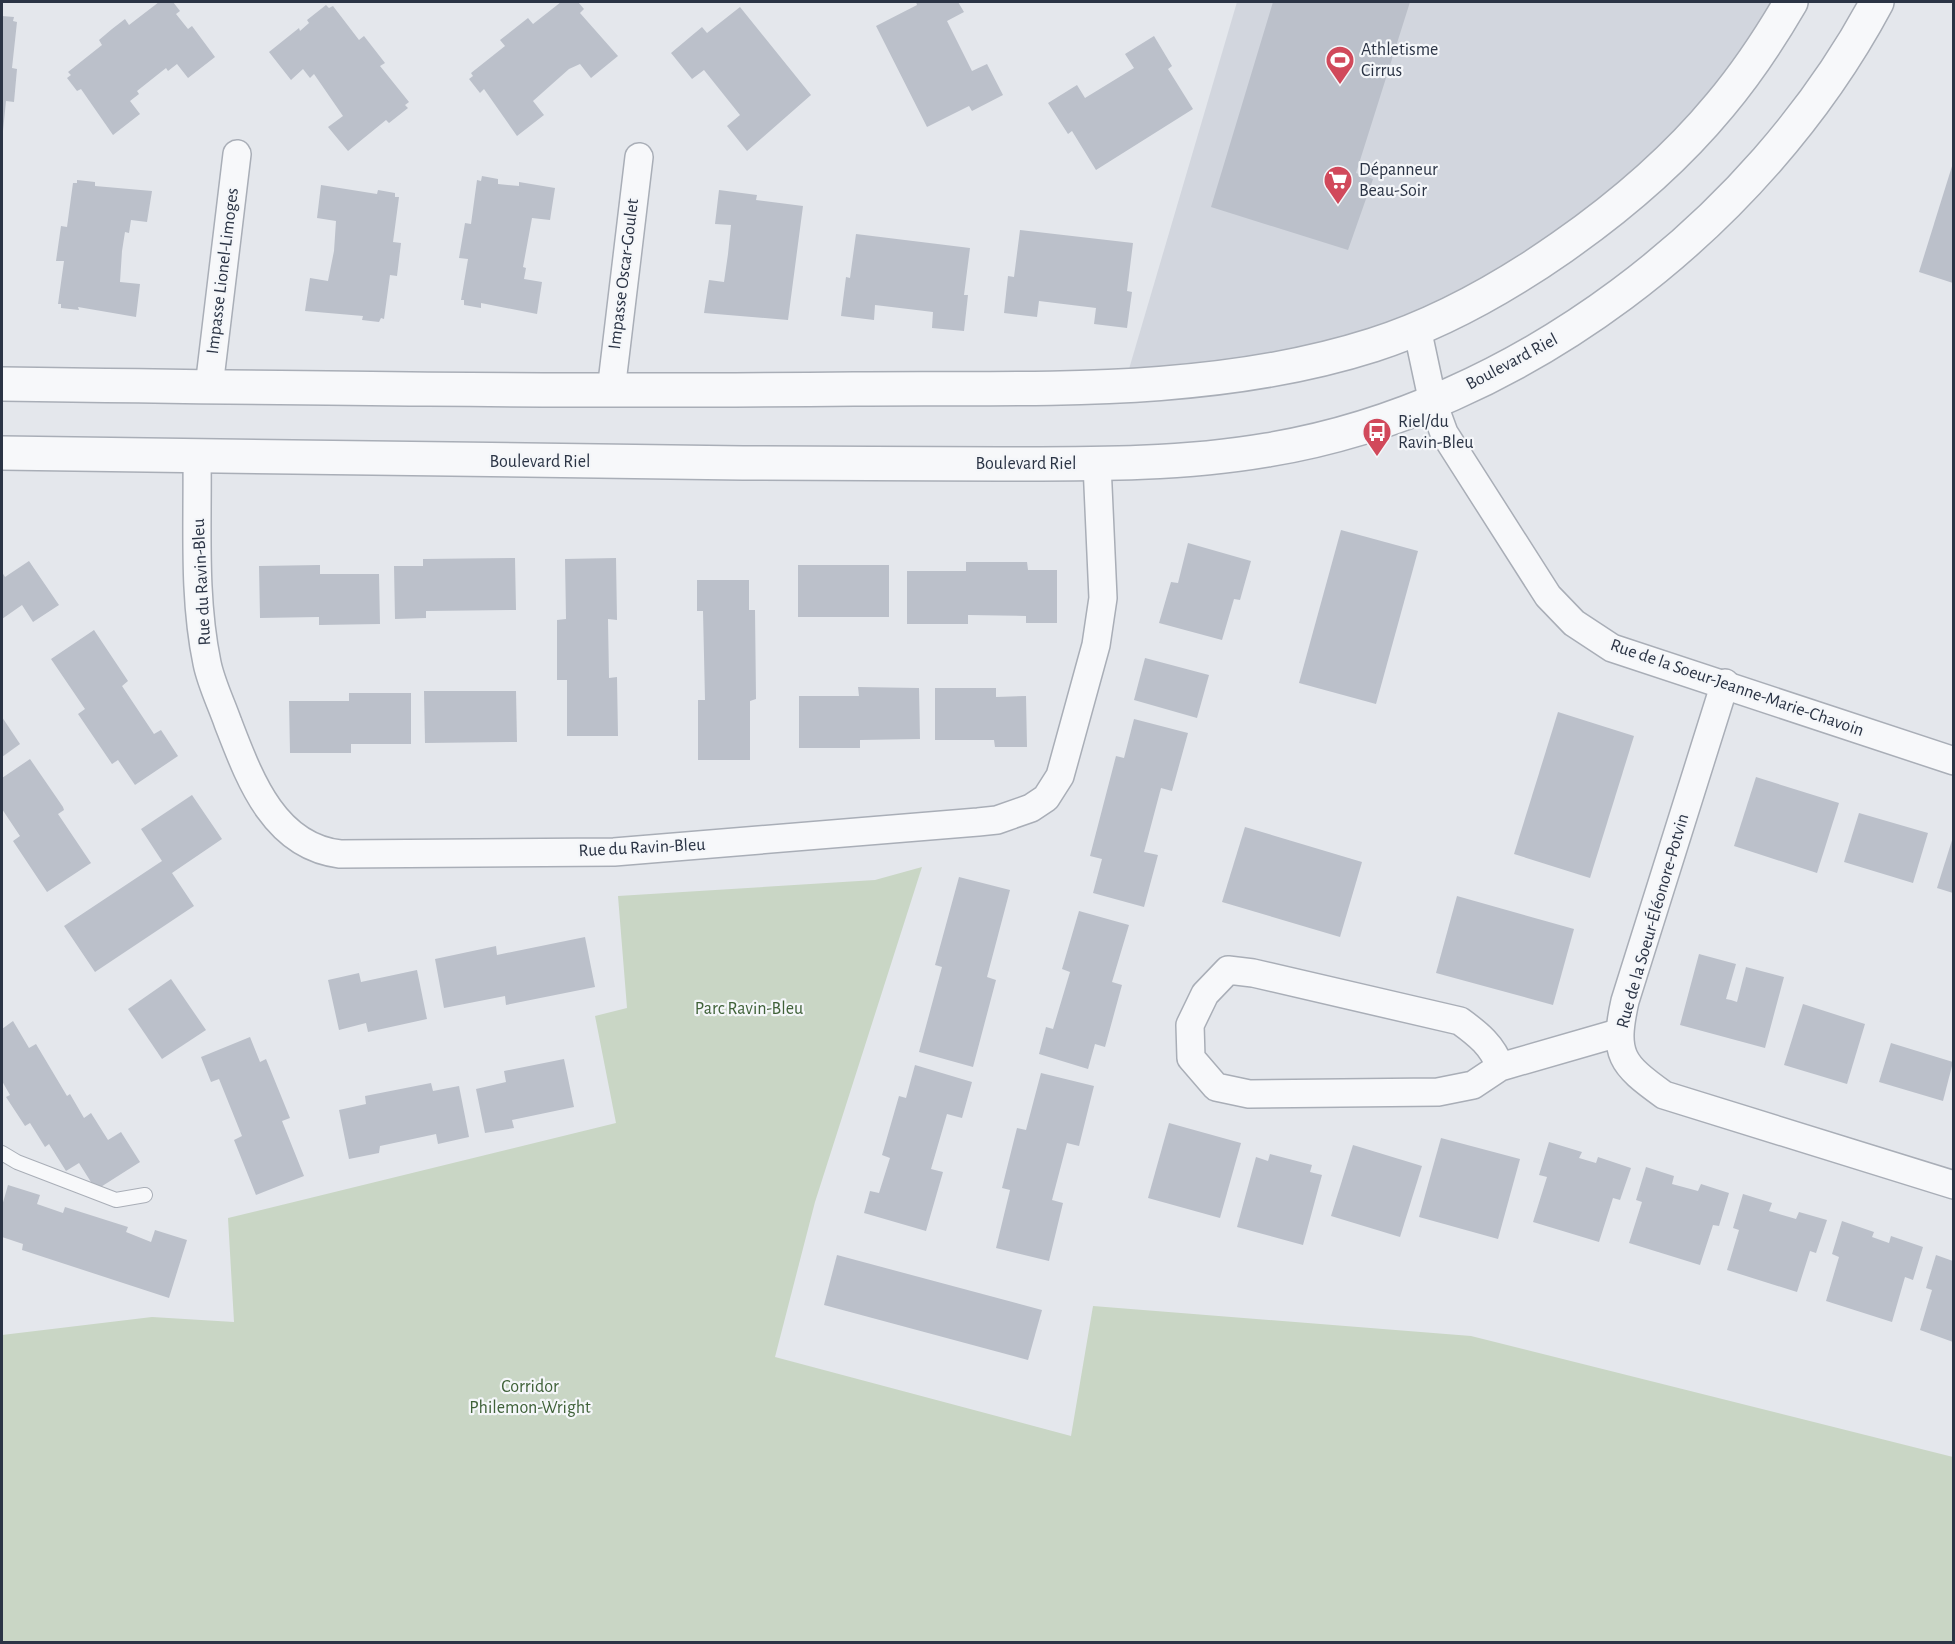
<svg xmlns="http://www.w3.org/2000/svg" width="1955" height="1644" font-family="'Alegreya Sans',sans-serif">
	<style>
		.built { fill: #d2d6de }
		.green { fill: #c9d6c5 }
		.building { fill: #bbc0ca }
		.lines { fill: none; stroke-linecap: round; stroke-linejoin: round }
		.service-casing { stroke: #a9aeb7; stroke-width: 16 }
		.minor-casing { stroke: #a9aeb7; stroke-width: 30 }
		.tertiary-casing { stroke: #a9aeb7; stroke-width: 36 }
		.service { stroke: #f7f8fa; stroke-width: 14 }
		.minor { stroke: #f7f8fa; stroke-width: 27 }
		.tertiary { stroke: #f7f8fa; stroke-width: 33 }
		.labels { text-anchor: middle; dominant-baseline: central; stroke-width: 4.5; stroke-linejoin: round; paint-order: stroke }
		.poi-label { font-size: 18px; fill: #2b3445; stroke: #f4f6f9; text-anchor: start }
		.street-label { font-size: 18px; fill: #2b3445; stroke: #f4f6f9 }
		.park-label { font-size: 18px; fill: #3f6138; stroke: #f4f6f9 }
	</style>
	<rect width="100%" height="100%" fill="#e4e7ec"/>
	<path class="built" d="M1237 2H1791L1679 151 1417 328 1124 386Z"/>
	<path class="green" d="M922 867 815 1202 775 1357 1071 1436 1093 1306 1471 1336 1953 1457V1642H2V1335L152 1317 234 1322 228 1218 616 1123 595 1016 627 1008 618 896 875 880Z"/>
	<g class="building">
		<path d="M159 2H173L180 11 176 14 188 29 192 26 215 57 188 78 177 64 168 71 166 68 137 91 139 94 130 101 140 114 113 135 81 89 77 91 67 78 71 75 68 72 102 45 99 40 112 29 125 19 129 25Z"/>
		<path d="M561 2H578L584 9 580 13 618 56 591 78 580 64 569 69 533 101 544 115 517 136 484 89 480 93 469 79 473 76 471 73 505 46 500 40 528 18 533 24Z"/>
		<path d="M916 2H958L964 12 947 21 972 71 987 64 1003 95 972 111 969 106 927 127 876 26 917 5Z"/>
		<path d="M1273 2H1410L1356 173 1373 179 1348 250 1211 207Z"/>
		<path d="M326 5 329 8 333 6 359 40 364 36 385 63 380 66 409 102 405 105 408 108 389 123 386 120 348 151 328 127 343 116 314 74 310 78 303 69 291 80 269 52 299 28 300 31 309 23 307 20Z"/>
		<path d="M740 7 811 95 747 151 727 126 740 115 704 70 692 79 671 53 702 27 707 33Z"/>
		<path d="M2 16 14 17 13 21 17 22 12 68 17 69 14 102 6 101 3 131Z"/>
		<path d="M1154 36 1172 66 1168 69 1193 109 1096 170 1072 131 1068 134 1048 103 1077 85 1085 98 1134 68 1125 54Z"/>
		<path d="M1953 163V283L1919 272Z"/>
		<path d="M482 176 498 179V184L519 186V182L555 188 550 220 532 218 523 267 526 268 524 279 542 282 537 314 481 303V308L464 305V300H461L468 259 459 258 465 223 471 224 477 180 481 181Z"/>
		<path d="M77 180 95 182V186L152 191 147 222 131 220 129 233 125 232 122 251 120 282 140 284 136 317 78 307 79 310 61 308V304H58L64 261H56L61 226 67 227 73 183H77Z"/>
		<path d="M321 185 377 194 378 190 395 193V197H399L393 242 401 243 397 276 390 275 384 319 381 318 379 322 362 320 363 316 305 311 310 278 328 281 334 251 336 221 317 218Z"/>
		<path d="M719 190 757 195 756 200 803 206 788 320 704 313 709 280 724 282 728 254 731 225 715 224Z"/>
		<path d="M1020 230 1133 243 1127 291 1132 292 1127 328 1094 324 1096 308 1039 301 1037 317 1004 313 1008 276 1014 277Z"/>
		<path d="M856 234 970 248 964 295H968L964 331 932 328 933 312 875 305 874 320 841 316 846 277 850 278Z"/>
		<path d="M1341 530 1418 551 1376 704 1299 683Z"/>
		<path d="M1188 543 1251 561 1240 600 1234 599 1222 640 1159 623 1171 582 1178 583Z"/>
		<path d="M515 558 516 610 426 611V618L395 619 394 566H423V559Z"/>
		<path d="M616 558 617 620 608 619 609 678 617 677 618 736H567V680H557V620L566 619 565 559Z"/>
		<path d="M29 561 59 605 33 622 22 605 2 619V572L5 577Z"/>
		<path d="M966 562H1027L1028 570H1057V623H1026V616L968 615V624H907V571H966Z"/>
		<path d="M320 565V574H379L380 624 319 625V617L260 618 259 566Z"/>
		<rect x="798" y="565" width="91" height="52"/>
		<path d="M697 580H749V610H755L756 699 750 701V760H698V700H705L703 611H697Z"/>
		<path d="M94 630 128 681 122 686 154 734 161 730 178 756 135 785 118 760 112 764 78 714 85 709 51 659Z"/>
		<path d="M1145 658 1209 675 1197 718 1134 700Z"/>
		<path d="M858 687 919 688 920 739 860 740V748H799V696H859Z"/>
		<path d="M935 688H996V697L1026 696 1027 747H995L994 740H935Z"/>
		<path d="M424 691H516L517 742 425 743Z"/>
		<path d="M349 693H411V744H351V753H290L289 701H349Z"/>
		<path d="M1558 712 1634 736 1590 878 1514 854Z"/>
		<path d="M2 717 20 744 2 757Z"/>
		<path d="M1134 719 1188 733 1172 791 1161 788 1144 852 1158 855 1144 907 1093 893 1102 859 1090 856 1116 756 1124 758Z"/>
		<path d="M30 759 63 807 64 810 58 814 91 863 47 892 13 841 20 836 2 809V778Z"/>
		<path d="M1756 777 1839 803 1817 873 1734 846Z"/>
		<path d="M192 795 222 839 172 873 194 906 95 972 64 926 162 861 141 829Z"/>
		<path d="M1859 813 1928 833 1913 883 1844 862Z"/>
		<path d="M1245 827 1362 862 1340 937 1222 902Z"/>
		<path d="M1953 837V893L1937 888Z"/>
		<path d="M959 877 1010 890 987 977 996 980 973 1067 919 1052 942 967 935 965Z"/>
		<path d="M1457 896 1574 929 1553 1005 1436 973Z"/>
		<path d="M1079 911 1129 925 1112 982 1122 985 1105 1047 1095 1044 1088 1069 1039 1054 1046 1027 1053 1029 1070 972 1062 969Z"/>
		<path d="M585 937 595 987 506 1005 505 996 444 1008 435 959 496 946 497 955Z"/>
		<path d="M1699 954 1736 964 1726 999 1731 1000 1737 1002 1746 967 1784 977 1765 1048 1680 1025Z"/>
		<path d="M417 970 427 1019 368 1032 366 1023 339 1030 328 980 359 973 361 982Z"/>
		<path d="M171 979 206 1030 162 1059 128 1009Z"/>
		<path d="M1803 1004 1865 1024 1847 1084 1784 1065Z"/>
		<path d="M13 1021 29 1048 36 1044 67 1096 70 1094 84 1118 91 1113 108 1140 121 1132 140 1162 96 1190 79 1163 66 1171 49 1144 45 1147 30 1123 25 1126 6 1097 10 1095 2 1081V1029Z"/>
		<path d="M250 1037 260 1062 266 1059 290 1118 282 1121 304 1176 256 1195 234 1140 242 1136 219 1079 211 1082 201 1057Z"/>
		<path d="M1891 1043 1953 1062 1943 1101 1879 1082Z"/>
		<path d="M564 1059 574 1107 512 1120 514 1128 485 1133 476 1089 506 1082 504 1071Z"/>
		<path d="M915 1065 972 1082 962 1118 947 1114 931 1169 943 1172 926 1231 864 1213 870 1191 879 1193 890 1158 882 1155 899 1096 906 1098Z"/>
		<path d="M1041 1073 1094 1086 1079 1146 1067 1143 1052 1200 1063 1203 1049 1261 996 1248 1010 1190 1002 1188 1017 1128 1026 1130Z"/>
		<path d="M431 1083 433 1091 459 1086 469 1137 438 1144 436 1134 380 1146 379 1153 349 1159 339 1110 366 1104 365 1096Z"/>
		<path d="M1169 1123 1241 1143 1220 1218 1148 1198Z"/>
		<path d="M1441 1138 1520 1159 1498 1239 1419 1217Z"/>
		<path d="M1549 1142 1582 1152 1579 1158 1596 1163 1598 1157 1631 1168 1620 1200 1613 1198 1599 1242 1533 1222 1547 1177 1539 1175Z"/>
		<path d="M1353 1145 1422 1166 1400 1237 1331 1216Z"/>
		<path d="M1270 1154 1312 1165 1310 1172 1322 1175 1303 1245 1237 1227 1256 1157 1268 1161Z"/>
		<path d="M1646 1167 1674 1176 1672 1184 1698 1191 1701 1184 1729 1193 1719 1226 1713 1225 1700 1265 1629 1243 1642 1202 1636 1200Z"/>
		<path d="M8 1185 40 1195 37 1204 63 1213 65 1207 128 1227 126 1232 151 1242 155 1230 187 1240 169 1298 22 1250 23 1244 2 1237V1206Z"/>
		<path d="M1743 1194 1772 1203 1769 1211 1796 1219 1799 1212 1827 1220 1816 1253 1810 1251 1797 1292 1727 1270 1739 1230 1733 1228Z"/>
		<path d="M1842 1221 1874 1232 1872 1237 1889 1243 1891 1236 1923 1247 1913 1280 1905 1277 1892 1322 1826 1301 1839 1257 1832 1254Z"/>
		<path d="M837 1255 1042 1310 1028 1360 824 1305Z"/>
		<path d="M1936 1255 1953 1261V1342L1920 1330 1932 1290 1926 1288Z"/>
	</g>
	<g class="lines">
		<g class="service-casing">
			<path id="service" d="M2 1153 17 1162 116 1200 145 1195"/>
		</g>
		<g class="minor-casing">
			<g id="minor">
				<path d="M1417 328 1433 403 1444 433 1548 596 1574 623 1612 648 1954 761"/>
				<path d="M209 387 237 154"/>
				<path d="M611 391 639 157"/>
				<path d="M197 457C198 525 193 596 207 663 211 683 221 703 228 723 249 777 273 846 340 854L614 852 978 822 997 820 1031 808 1046 798 1060 776 1096 645 1103 598 1097 464"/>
				<path d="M1725 683 1625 1001C1613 1055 1621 1064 1664 1095L1954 1185"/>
				<path d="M1500 1067C1493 1046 1478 1034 1460 1021L1253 973 1228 970 1205 994 1190 1025 1191 1058 1216 1087 1249 1094 1438 1092 1473 1085 1500 1067 1618 1033"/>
			</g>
		</g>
		<g class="tertiary-casing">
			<g id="tertiary">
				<path d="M2 384C286 388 570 392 854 389 1026 387 1207 398 1373 345 1495 306 1639 203 1720 105 1747 73 1770 38 1791 2"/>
				<path d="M2 453C249 458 496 462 743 463 829 463 914 464 1000 464 1089 464 1179 465 1267 450 1518 409 1758 225 1877 2"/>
			</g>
		</g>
		<use href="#service" class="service"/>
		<use href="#minor" class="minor"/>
		<use href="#tertiary" class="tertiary"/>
	</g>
	<defs>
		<g id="stadium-pin" transform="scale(1.5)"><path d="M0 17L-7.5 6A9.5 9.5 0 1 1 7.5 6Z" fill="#d1495b" stroke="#f4f6f9"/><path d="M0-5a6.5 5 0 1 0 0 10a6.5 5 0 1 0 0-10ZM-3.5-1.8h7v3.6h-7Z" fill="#fff"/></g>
		<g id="supermarket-pin" transform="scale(1.5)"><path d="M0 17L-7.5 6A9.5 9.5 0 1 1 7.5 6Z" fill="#d1495b" stroke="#f4f6f9"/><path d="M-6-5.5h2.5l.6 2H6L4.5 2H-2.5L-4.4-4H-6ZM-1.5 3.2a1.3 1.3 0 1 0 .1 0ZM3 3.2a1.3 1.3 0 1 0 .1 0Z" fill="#fff"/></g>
		<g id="bus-pin" transform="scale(1.5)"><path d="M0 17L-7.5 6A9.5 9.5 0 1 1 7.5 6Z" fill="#d1495b" stroke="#f4f6f9"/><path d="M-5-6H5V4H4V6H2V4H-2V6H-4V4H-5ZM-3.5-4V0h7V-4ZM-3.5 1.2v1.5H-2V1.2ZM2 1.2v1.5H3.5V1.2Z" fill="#fff"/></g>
	</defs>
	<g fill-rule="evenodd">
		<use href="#stadium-pin" x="1340" y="60"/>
		<use href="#supermarket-pin" x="1338" y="180"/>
		<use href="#bus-pin" x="1377" y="432"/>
	</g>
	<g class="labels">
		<g class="poi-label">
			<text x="1361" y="50">Athletisme<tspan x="1361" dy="21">Cirrus</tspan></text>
			<text x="1359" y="170">Dépanneur<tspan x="1359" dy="21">Beau-Soir</tspan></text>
			<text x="1398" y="422">Riel/du<tspan x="1398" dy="21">Ravin-Bleu</tspan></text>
		</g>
		<g class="street-label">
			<text transform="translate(223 271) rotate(-83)">Impasse Lionel-Limoges</text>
			<text transform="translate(624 274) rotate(-83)">Impasse Oscar-Goulet</text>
			<text transform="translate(1512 362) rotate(-28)">Boulevard Riel</text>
			<text x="540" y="462">Boulevard Riel</text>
			<text x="1026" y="464">Boulevard Riel</text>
			<text transform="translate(202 582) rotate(-93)">Rue du Ravin-Bleu</text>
			<text transform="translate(1737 688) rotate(19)">Rue de la Soeur-Jeanne-Marie-Chavoin</text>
			<text transform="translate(642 848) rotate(-3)">Rue du Ravin-Bleu</text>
			<text transform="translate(1653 921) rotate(-74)">Rue de la Soeur-Éléonore-Potvin</text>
		</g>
		<g class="park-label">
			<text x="749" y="1009">Parc Ravin-Bleu</text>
			<text x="530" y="1387">Corridor<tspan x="530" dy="21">Philemon-Wright</tspan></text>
		</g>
	</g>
	<rect width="1955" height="1644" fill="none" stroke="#2b3445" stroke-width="6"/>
</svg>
